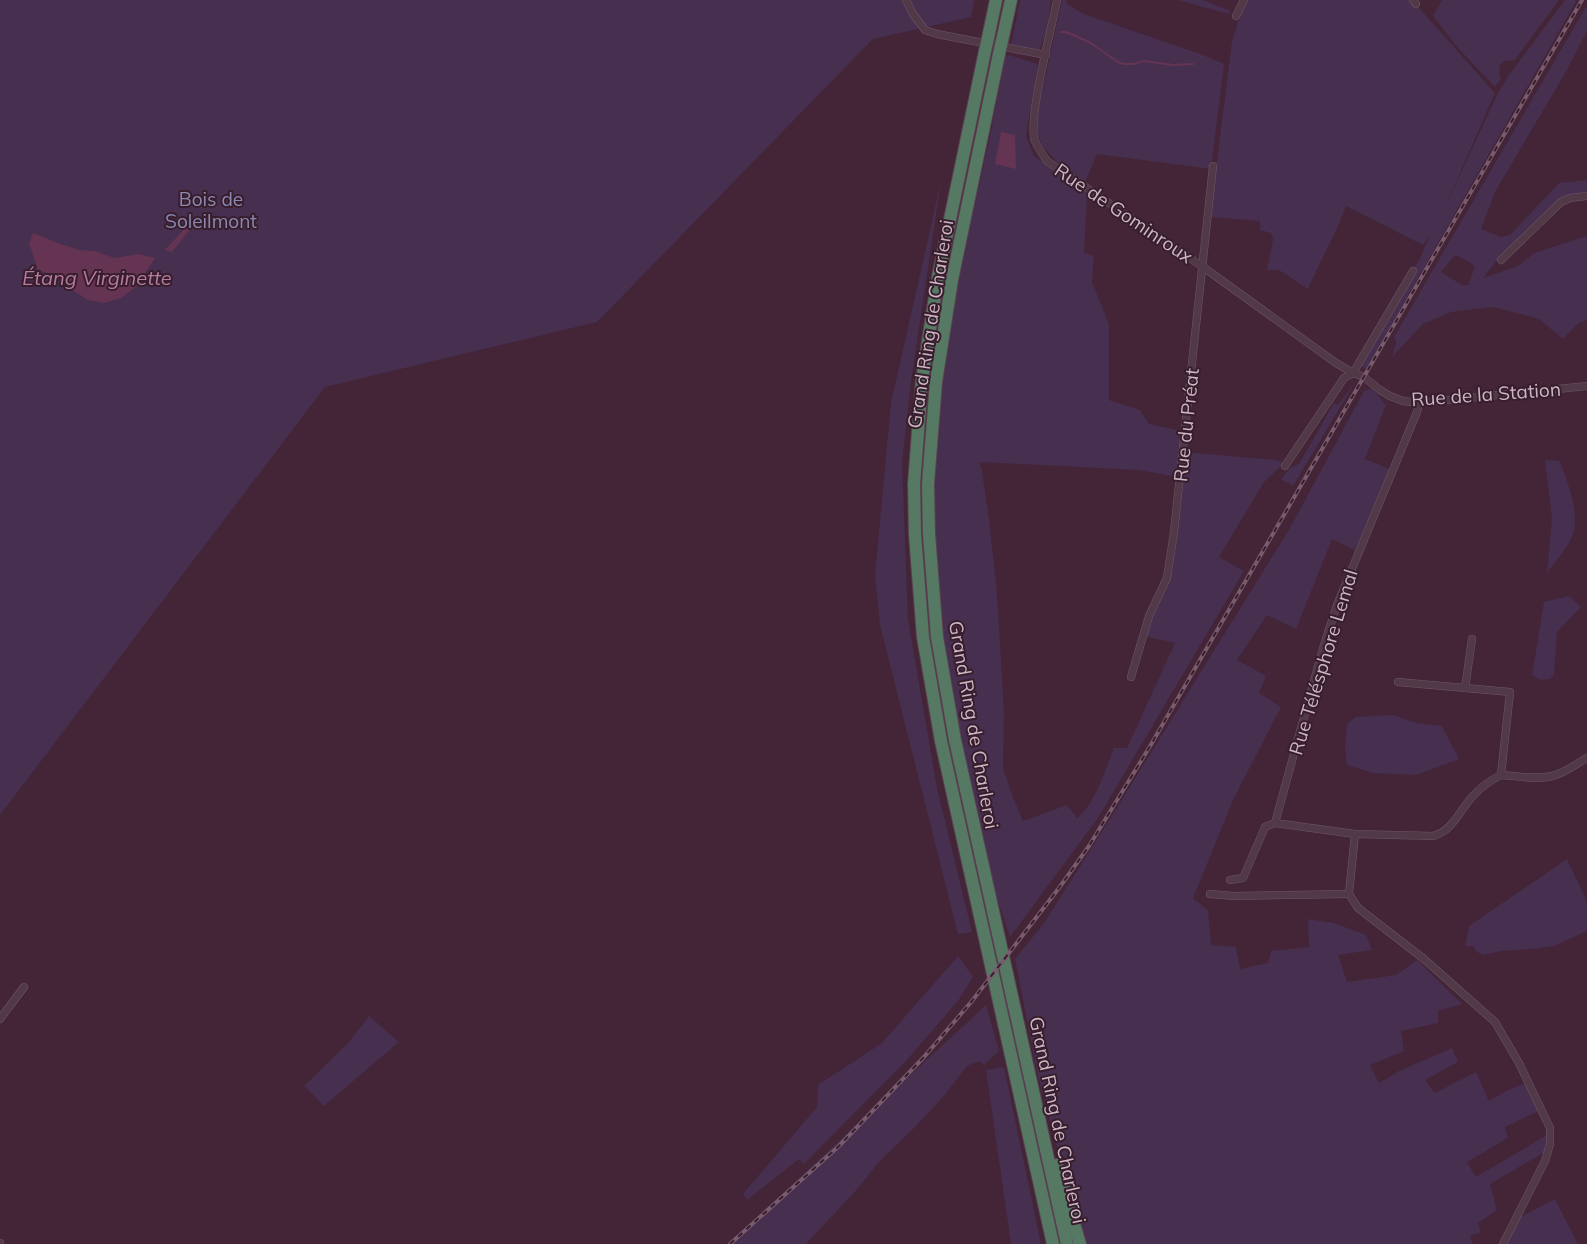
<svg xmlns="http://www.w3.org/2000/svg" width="1587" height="1244" font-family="Mulish,sans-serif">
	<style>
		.green { fill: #462f4f; fill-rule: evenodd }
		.water { fill: #663453 }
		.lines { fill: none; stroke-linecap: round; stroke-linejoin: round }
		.stream { stroke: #663453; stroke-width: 2 }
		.street-casing { stroke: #6f5766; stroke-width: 8 }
		.highway-casing { stroke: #5a4150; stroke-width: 14 }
		.street { stroke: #523948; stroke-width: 7 }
		.highway { stroke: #567964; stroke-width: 12 }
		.rail-casing { stroke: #795b6d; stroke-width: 4 }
		.rail { stroke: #381e2d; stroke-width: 2; stroke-dasharray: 5.5; stroke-linecap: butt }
		.highway-bridge-casing { stroke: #5a4150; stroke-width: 14; stroke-linecap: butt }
		.highway-bridge { stroke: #567964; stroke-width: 12 }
		.labels { text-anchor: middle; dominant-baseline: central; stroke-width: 4; stroke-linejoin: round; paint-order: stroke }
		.park-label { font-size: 19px; fill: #8b89b2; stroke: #381e2d }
		.street-label { font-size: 19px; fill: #ccb6c3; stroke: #381e2d }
		.water-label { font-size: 20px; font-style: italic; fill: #b57ca0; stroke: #381e2d }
	</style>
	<rect width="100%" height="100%" fill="#432537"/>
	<g class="green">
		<path d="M0 0H974L971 17 873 39 597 322 325 387 0 815Z"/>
		<path d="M1020 0H1051L1046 32 1038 53 1011 46Z"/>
		<path d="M1062 0H1066L1067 4 1084 14 1203 55 1224 64 1211 169 1097 154 1085 182 1056 161 1042 145 1038 135 1037 115Z"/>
		<path d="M1177 0H1203L1230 11 1229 14Z"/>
		<path d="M1248 0H1412L1495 93 1445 207 1498 93 1509 75 1565 0H1577L1366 369 1360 366 1378 331 1420 258 1431 234 1423 245 1346 206C1336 234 1320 261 1308 289L1279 270H1267L1273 239 1271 233 1260 230V221L1210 217 1232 41 1241 13Z"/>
		<path d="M1442 0H1559L1515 60 1504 61 1500 65 1499 75 1502 78 1495 87 1458 48 1433 16Z"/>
		<path d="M1587 5V31L1567 70 1495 192 1481 229 1501 237 1510 235 1559 183 1587 180V192L1567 195 1556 202 1501 255 1483 278 1518 266 1534 253 1587 236V320L1580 322 1563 339 1539 319 1493 307 1451 312 1423 324 1392 357 1396 342 1394 337ZM1455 255 1468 261 1475 267 1468 285H1462L1441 272Z"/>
		<path d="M1009 55 1038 64 1026 136 1034 156 1087 194 1084 253 1094 256 1092 282 1109 324V400L1140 410 1149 424 1182 431 1178 477 1139 470 979 462 982 471 989 519 997 594 1004 712 1003 768 1012 795 1023 821 1067 805 1077 818C1096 803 1105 769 1114 748H1127L1175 643 1143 636 1169 573 1185 452 1276 460 1284 463 1264 482 1219 557 1244 571 1098 818 1010 937 994 890 937 637 932 496 944 348 991 131 1005 56Z"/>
		<path d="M941 181 911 382 902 462 908 619 937 788 972 932 958 934 880 625 875 576 891 403Z"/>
		<path d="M1357 379 1293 486 1281 479 1290 468 1299 464 1334 403 1338 405Z"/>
		<path d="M1372 388 1386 405 1365 459 1392 470 1355 550 1332 539 1296 629 1267 615 1237 660 1266 676 1259 693 1281 707 1234 798 1193 898 1208 910 1211 945 1236 947 1240 969 1268 963 1271 951 1309 947 1308 919 1334 923 1366 935 1372 950 1338 955 1347 982 1396 975 1417 960 1462 1004 1438 1011V1023L1401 1031 1404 1051 1370 1065 1379 1083 1399 1071 1452 1048 1458 1062 1425 1080 1435 1093 1476 1072 1489 1101 1506 1091 1528 1082 1541 1110 1505 1127 1508 1138 1467 1162 1476 1177 1547 1135 1545 1152 1490 1184 1497 1210 1478 1223 1481 1232 1470 1236 1473 1244H1083L1038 1076 1015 959 1044 923 1103 830 1290 528 1364 391Z"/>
		<path d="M1545 460 1559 461C1568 480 1581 518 1572 537 1566 550 1555 562 1547 573L1552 519Z"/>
		<path d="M1569 596 1581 607 1557 632 1554 674 1550 679 1541 680 1532 675 1544 602Z"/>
		<path d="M1394 715 1416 723 1442 726 1459 759 1416 775 1373 773 1347 765 1345 747 1347 724 1356 717Z"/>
		<path d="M1567 859 1587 902V931L1554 946 1533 949 1501 951 1484 955 1477 952 1473 946H1465L1469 926Z"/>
		<path d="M958 956 973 977 958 1001 905 1062 804 1164 799 1159 747 1200 743 1194 817 1107 818 1085 882 1043Z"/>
		<path d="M986 1005 999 1051 984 1065 981 1062H976L967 1066 944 1096 916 1126 878 1163 860 1186 806 1244H728Z"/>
		<path d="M369 1016 399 1042 324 1106 304 1086 350 1041Z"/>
		<path d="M1004 1067 1041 1244H1011L986 1070Z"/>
		<path d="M1555 1199 1578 1244H1504L1515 1220Z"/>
	</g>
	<g class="water">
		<path d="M1001 132 1015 135 1016 169 995 164Z"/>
		<path d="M192 218 197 221 172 252 165 250 188 225Z"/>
		<path d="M33 233 58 243 79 250 95 251 114 258 139 254 155 258 136 287 121 298 104 303 88 300 71 289 66 280 38 270 29 243Z"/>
	</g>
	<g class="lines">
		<path class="stream" d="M1061 32H1065L1071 34 1089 42 1118 62 1124 64H1134L1144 61 1173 65 1193 64"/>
		<g class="street-casing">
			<g id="street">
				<path d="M906 0 913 14 925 30 937 34 1046 55"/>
				<path d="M1057 0C1052 27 1027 120 1035 141 1038 148 1043 155 1047 161L1203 267 1336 363 1353 373 1364 377 1380 390 1390 396 1403 401 1419 403 1587 386"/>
				<path d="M1413 0 1416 4"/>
				<path d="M1236 16 1244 0"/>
				<path d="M1501 260 1561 202 1570 198 1587 196"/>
				<path d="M1285 466 1344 378 1353 373 1413 271"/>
				<path d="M1131 677 1149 616 1167 578 1174 532 1213 166"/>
				<path d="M1398 682 1510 692 1501 775"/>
				<path d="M1465 688 1472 639"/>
				<path d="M1275 823 1355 834 1433 836C1453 831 1459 811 1472 797 1480 788 1491 780 1501 775 1518 776 1536 780 1552 776 1565 773 1576 764 1587 758"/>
				<path d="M1230 880 1243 878 1265 827 1275 823 1323 648 1337 605 1417 412 1419 403"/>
				<path d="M1210 894 1234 896 1349 894 1355 834"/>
				<path d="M1349 894 1358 908 1424 959 1495 1022 1519 1063 1550 1128V1144L1545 1161 1503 1244"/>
				<path d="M0 1019 24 987"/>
				<path d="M0 1243V1244"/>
			</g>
		</g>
		<g class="highway-casing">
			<g id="highway">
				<path d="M988 38 996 0"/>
				<path d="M1002 41 1011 0"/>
				<path d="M985 51 938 277 922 380 914 484 915 535 923 637 941 741 1053 1244"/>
				<path d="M999 54 952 280 936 382 928 484 929 534 937 637 955 740 1067 1244"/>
				<path d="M1057 1165 1080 1244"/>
			</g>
		</g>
		<use href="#street" class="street"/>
		<use href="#highway" class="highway"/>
		<g class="rail-casing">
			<path id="rail" d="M730 1244 839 1146 924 1057 972 1001 1059 888 1089 846 1149 748 1582 0"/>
		</g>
		<use href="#rail" class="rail"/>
		<g class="highway-bridge-casing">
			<g id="highway-bridge">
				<path d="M985 51 988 38"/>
				<path d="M999 54 1002 41"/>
			</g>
		</g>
		<use href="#highway-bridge" class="highway-bridge"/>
	</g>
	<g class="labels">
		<g class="park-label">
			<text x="211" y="199">Bois de<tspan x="211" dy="22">Soleilmont</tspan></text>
		</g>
		<g class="street-label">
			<text transform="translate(1124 213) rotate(34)">Rue de Gominroux</text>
			<text transform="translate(930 324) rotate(-81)">Grand Ring de Charleroi</text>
			<text transform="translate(1486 394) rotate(-4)">Rue de la Station</text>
			<text transform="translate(1186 425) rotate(-84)">Rue du Préat</text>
			<text transform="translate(1323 662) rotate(-73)">Rue Télésphore Lemal</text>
			<text transform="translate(974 725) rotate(80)">Grand Ring de Charleroi</text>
			<text transform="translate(1058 1120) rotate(78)">Grand Ring de Charleroi</text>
		</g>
		<g class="water-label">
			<text x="97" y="277">Étang Virginette</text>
		</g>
	</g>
</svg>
